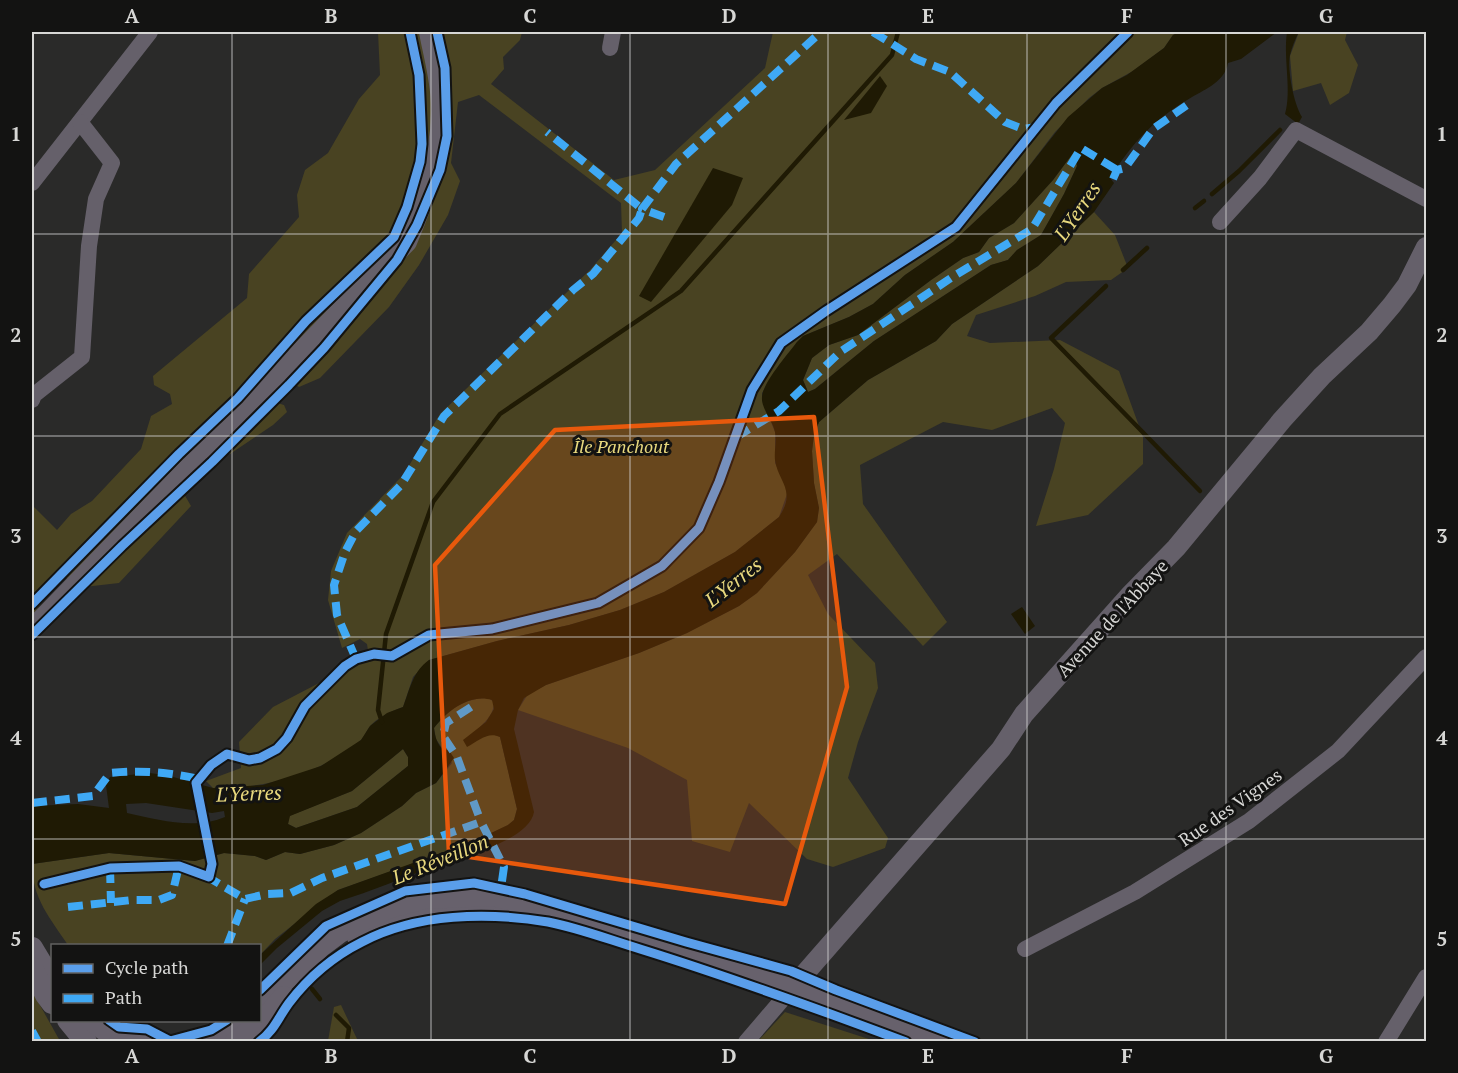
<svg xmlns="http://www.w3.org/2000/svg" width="1458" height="1073" font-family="'PT Serif',serif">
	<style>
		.green { fill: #494322 }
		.water { fill: #1f1a04; fill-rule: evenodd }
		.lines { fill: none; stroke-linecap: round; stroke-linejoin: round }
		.stream { stroke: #1f1a04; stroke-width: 4.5 }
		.minor { stroke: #65606a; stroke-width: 16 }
		.tertiary { stroke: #65606a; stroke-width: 20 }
		.secondary { stroke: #67616c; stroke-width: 22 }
		.quiet { stroke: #3fa9f5; stroke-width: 8; stroke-dasharray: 15 8; stroke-linecap: butt }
		.cycleway-casing { stroke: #131312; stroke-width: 13 }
		.cycleway { stroke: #5a9eea; stroke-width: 9 }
		.marked { fill: #e8590c; fill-opacity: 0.2; stroke: #e8590c; stroke-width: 4.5; stroke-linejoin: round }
		.grid { fill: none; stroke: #d7d7d5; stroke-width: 1.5; stroke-opacity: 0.55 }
		.labels { text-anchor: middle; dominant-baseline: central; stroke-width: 6; stroke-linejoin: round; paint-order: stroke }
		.park-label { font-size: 18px; font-style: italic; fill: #e9d97e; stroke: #131312 }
		.street-label { font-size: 18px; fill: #d7d7d5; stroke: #131312 }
		.water-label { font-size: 20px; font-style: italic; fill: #e8d87d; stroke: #131312 }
		.neatline { fill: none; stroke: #d7d7d5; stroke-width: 2 }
		.grid-label { font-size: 20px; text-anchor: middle; font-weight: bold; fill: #d7d7d5 }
	</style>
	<rect width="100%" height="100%" fill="#2a2a29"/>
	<g class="green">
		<path d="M378 32H522L520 40 503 57 504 69 491 84 614 180 655 170 765 68 773 32H1179L1173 35 1164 48 1133 71 1102 88 1089 98 1055 132 1016 183 953 242 905 275 873 304 849 317 803 336 797 342 768 383 762 393V400L775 432V463L784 481 787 494 779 517 735 552 664 592 620 610 569 625 497 641 429 660 413 677 403 707C392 711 380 716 371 725 367 729 365 736 361 740 324 773 261 790 213 788L206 781 241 768 239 742 273 707 369 657 367 644 360 639 342 648 328 600 331 571 347 533 404 474 440 414 590 270 622 233 621 203 479 95 458 102 451 163 460 181 448 215 419 265 389 307 320 378 299 387 284 377 261 398 284 405 287 412 273 425 230 454 194 452 173 475 191 506 119 583 84 587 62 576 32 616V505L57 530 71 514 92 501 141 449 151 416 172 404 170 394 154 385 153 376 247 298 249 274 299 217 297 195 305 170 328 153 359 99 380 75Z"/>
		<path d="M1299 32H1347L1345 40 1358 65 1349 93 1330 105 1321 83 1293 91 1290 56Z"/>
		<path d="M1074 151 1077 166 1064 194 1041 235 1017 250 1008 260 991 265 874 341 815 389 808 392 803 380 812 358 829 345 858 335 931 280 963 258 979 252 989 238 1014 223 1053 180Z"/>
		<path d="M1094 212 1115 235 1128 268 1111 280 1066 282 1035 296 976 315 967 336 990 343 1060 340 1119 371 1143 437V464L1088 515 1036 526 1054 469 1065 423 1052 408 992 430 943 422 860 465 863 504 947 622 923 646 837 554 808 575 828 614 875 663 878 688 858 742 848 778 888 838 885 848 833 867 807 859 749 803 730 852 692 841 687 780 628 748 518 710 528 694 546 685 639 653 687 633 739 606 757 593 795 552 817 522 819 508 814 483 812 451 814 435 819 422 868 380 936 341 952 324 1038 266Z"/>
		<path d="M488 698 494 702C494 713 487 720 480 727L484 737 492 734 500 737 517 809 514 820 508 825 474 842 338 890 275 939 260 955V946L68 945C50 918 32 898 32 864L109 853 195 861 224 853 255 856 266 860 285 852 300 854 334 845 361 833 402 806 416 793 436 783 452 763 436 739 434 728C447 710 465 698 488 698Z"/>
		<path d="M403 749 408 757V766L357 807 296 828 288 824 289 816 352 791Z"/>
		<path d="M32 991 60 1041H32Z"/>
		<path d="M341 1005 358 1041H328L334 1007Z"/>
		<path d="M785 1012 875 1041 757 1042Z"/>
	</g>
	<g class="water">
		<path d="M1179 32H1277L1241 59 1228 63C1225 81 1206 89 1192 97 1154 119 1133 142 1110 178L1114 183 1094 212 1038 266 952 324 936 341 868 380 819 422 814 435 812 451 814 483 819 508 817 522 795 552 757 593 739 606 687 633 639 653 546 685 524 698 518 710 514 729 534 812C529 842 456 858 432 867 401 879 371 891 340 901L322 911 277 948 260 965V955L316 904 338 890 474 841 508 825 514 820 517 809 500 737C488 731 478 741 467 747L463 740 486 722 494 709 492 700C470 693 447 711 434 728 435 737 437 744 444 751L448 749 454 758 436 783 416 793 402 806 361 833 334 845 300 854 285 852 266 860 255 856 224 853 195 861 109 853 32 864V806L78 804 109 808 106 785 110 777 149 773 166 775 213 788 263 785 321 766 361 740 370 726 387 713 403 707C410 689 413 671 429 660L497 641 569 625 620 610 664 592 735 552 779 517C797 490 778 482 775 460 774 451 777 441 775 432 773 420 761 409 762 397 763 382 788 354 797 342L803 336 849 317 873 304 905 275 953 242 1016 183 1068 117 1102 88 1127 75 1164 48 1173 35ZM1074 152 1077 166 1064 194 1041 235 1017 250 1008 260 991 265 874 341 815 389 808 392 803 380 812 358 829 345 858 335 931 280 963 258 979 252 989 238 1014 223 1053 180ZM403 749 408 757V766L357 807 296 828 288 824 290 816 352 791ZM146 803 212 813 224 811 225 817C194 830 159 820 127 813L126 804Z"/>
		<path d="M1287 32H1299C1295 39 1292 47 1290 55 1287 70 1294 104 1302 117L1298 124 1285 114C1292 90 1283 59 1287 32Z"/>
		<path d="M880 76 887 86 871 113 844 120Z"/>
		<path d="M713 168 743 178 732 205 651 302 639 296Z"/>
		<path d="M1022 607 1035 626 1025 634 1011 614Z"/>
	</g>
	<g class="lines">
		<g class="stream">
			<path d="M1212 194 1239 171 1280 130"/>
			<path d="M1195 208 1204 201"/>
			<path d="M1123 270 1147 248"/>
			<path d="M1106 286 1051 338 1200 491"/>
			<path d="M382 722 378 710 386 634 433 502 500 414 681 291 892 55 898 32"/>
			<path d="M312 989 320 999"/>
			<path d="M336 1015 349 1028 347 1042"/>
		</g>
		<g class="minor">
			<path d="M610 48 613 32"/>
			<path d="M32 183 150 32"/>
			<path d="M1220 222 1260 178 1296 130 1426 199"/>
			<path d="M32 400 34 395 82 357 89 246 96 199 112 163 80 122"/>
			<path d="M1025 949 1135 892 1249 821 1338 751 1426 657"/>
			<path d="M746 1042 793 987"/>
			<path d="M1386 1042 1426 977"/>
		</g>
		<g class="tertiary">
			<path d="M32 629 407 242C424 201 440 159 441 114 442 87 434 58 429 32"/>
			<path d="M793 987 1001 749 1024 714 1131 594 1176 548 1282 420 1322 376 1369 332 1392 305 1407 285 1426 247"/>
		</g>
		<g class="secondary">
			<path d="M358 937C414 911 465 908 525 913"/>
			<path d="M32 948 50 978"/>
			<path d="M32 968 46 995 52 1003"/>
			<path d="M260 1004 320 947 340 932 363 920 390 907 424 898 492 895 538 906 763 976 814 997 938 1042"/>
			<path d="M68 1020 86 1042"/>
			<path d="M91 1020 120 1041"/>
			<path d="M120 1042C131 1038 140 1037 152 1042"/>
			<path d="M204 1042 227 1032 243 1020"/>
			<path d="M236 1042 264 1020 284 997"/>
		</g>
		<g class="quiet">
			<path d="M873 32 916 59 950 72 1005 122 1023 129 1037 127"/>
			<path d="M1113 179 1117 170 1125 168 1153 129 1187 105"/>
			<path d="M664 217 642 209 676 164 821 32"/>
			<path d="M736 437 779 411 840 352 954 276 1032 229 1081 148 1117 170"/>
			<path d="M356 659 337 615 334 585 345 552 356 531 401 485 444 416 573 290 593 274 639 218 642 209 547 132"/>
			<path d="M471 707 446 723 443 736 457 757 481 822"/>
			<path d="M32 803 93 796 110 773C143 770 167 772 199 779"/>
			<path d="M110 868 111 903"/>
			<path d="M206 876 245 899 267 894 291 893 322 878 481 822 504 867 501 888"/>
			<path d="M68 907 132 900H159L172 895 179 866"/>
			<path d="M227 946 245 899"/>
			<path d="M32 1031 38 1042"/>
		</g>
		<g class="cycleway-casing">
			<g id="cycleway">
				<path d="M32 604 179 454 238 398 306 321 394 237 407 207 420 162 422 144 419 75 410 32"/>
				<path d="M32 635 122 546 212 462 289 385 324 348 397 260 417 225 440 170 447 136 445 68 437 32"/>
				<path d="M44 884 110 868 179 866 209 877 212 864 196 783 211 765 227 754 249 760 260 758 277 749 287 738 305 706 345 666 356 659 374 654 392 656 429 635 492 629 598 603 662 566 699 528 719 482 752 390 781 343 826 311 956 227 1056 103 1128 32"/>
				<path d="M260 990 326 926 405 891 474 883 525 894 686 942 791 971 836 990 975 1042"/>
				<path d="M109 1020 119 1027 147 1029 170 1041 211 1030 227 1020"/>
				<path d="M259 1042C274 1031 278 1018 289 1003 308 978 334 956 362 942 417 913 488 912 548 922 579 928 610 940 640 949 730 977 818 1009 906 1042"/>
			</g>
		</g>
		<use href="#cycleway" class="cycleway"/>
	</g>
	<path class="marked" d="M814 417 847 687 785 904 449 854 435 565 555 430Z"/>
	<path class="grid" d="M232 32V946M431 32V1042M630 32V1042M828 32V1042M1027 32V1042M1226 32V1042M32 234H1426M32 436H1426M32 637H1426M32 839H1426M232 1020V1042"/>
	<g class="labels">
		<g class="park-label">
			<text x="621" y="446">Île Panchout</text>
		</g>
		<g class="street-label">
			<text transform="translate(1112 618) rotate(-47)">Avenue de l'Abbaye</text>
			<text transform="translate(1230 807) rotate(-35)">Rue des Vignes</text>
		</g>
		<g class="water-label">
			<text transform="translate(1077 211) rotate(-56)">L'Yerres</text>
			<text transform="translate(733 582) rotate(-38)">L'Yerres</text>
			<text transform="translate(249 793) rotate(-2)">L'Yerres</text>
			<text transform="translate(440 859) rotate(-22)">Le Réveillon</text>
		</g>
	</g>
	<rect width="1458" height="1073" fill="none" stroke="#131312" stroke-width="66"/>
	<rect x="51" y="944" width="210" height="78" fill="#131312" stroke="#616160" stroke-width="1.5"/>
	<rect x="63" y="964" width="30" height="9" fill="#5a9eea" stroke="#616160" stroke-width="1.5"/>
	<text x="105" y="974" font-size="18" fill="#d7d7d5">Cycle path</text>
	<rect x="63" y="994" width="30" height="9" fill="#3fa9f5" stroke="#616160" stroke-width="1.5"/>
	<text x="105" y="1004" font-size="18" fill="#d7d7d5">Path</text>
	<rect x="33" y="33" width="1392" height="1007" class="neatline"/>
	<g class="grid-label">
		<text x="132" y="23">A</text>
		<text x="331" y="23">B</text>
		<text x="530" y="23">C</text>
		<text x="729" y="23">D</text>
		<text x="928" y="23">E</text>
		<text x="1127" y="23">F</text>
		<text x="1326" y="23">G</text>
		<text x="16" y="141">1</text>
		<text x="1442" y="141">1</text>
		<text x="16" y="342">2</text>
		<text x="1442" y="342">2</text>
		<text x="16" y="543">3</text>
		<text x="1442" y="543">3</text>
		<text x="16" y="745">4</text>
		<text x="1442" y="745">4</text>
		<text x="16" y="946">5</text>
		<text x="1442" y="946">5</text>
		<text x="132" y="1063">A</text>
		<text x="331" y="1063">B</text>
		<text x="530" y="1063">C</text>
		<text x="729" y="1063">D</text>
		<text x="928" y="1063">E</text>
		<text x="1127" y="1063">F</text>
		<text x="1326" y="1063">G</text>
	</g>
</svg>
